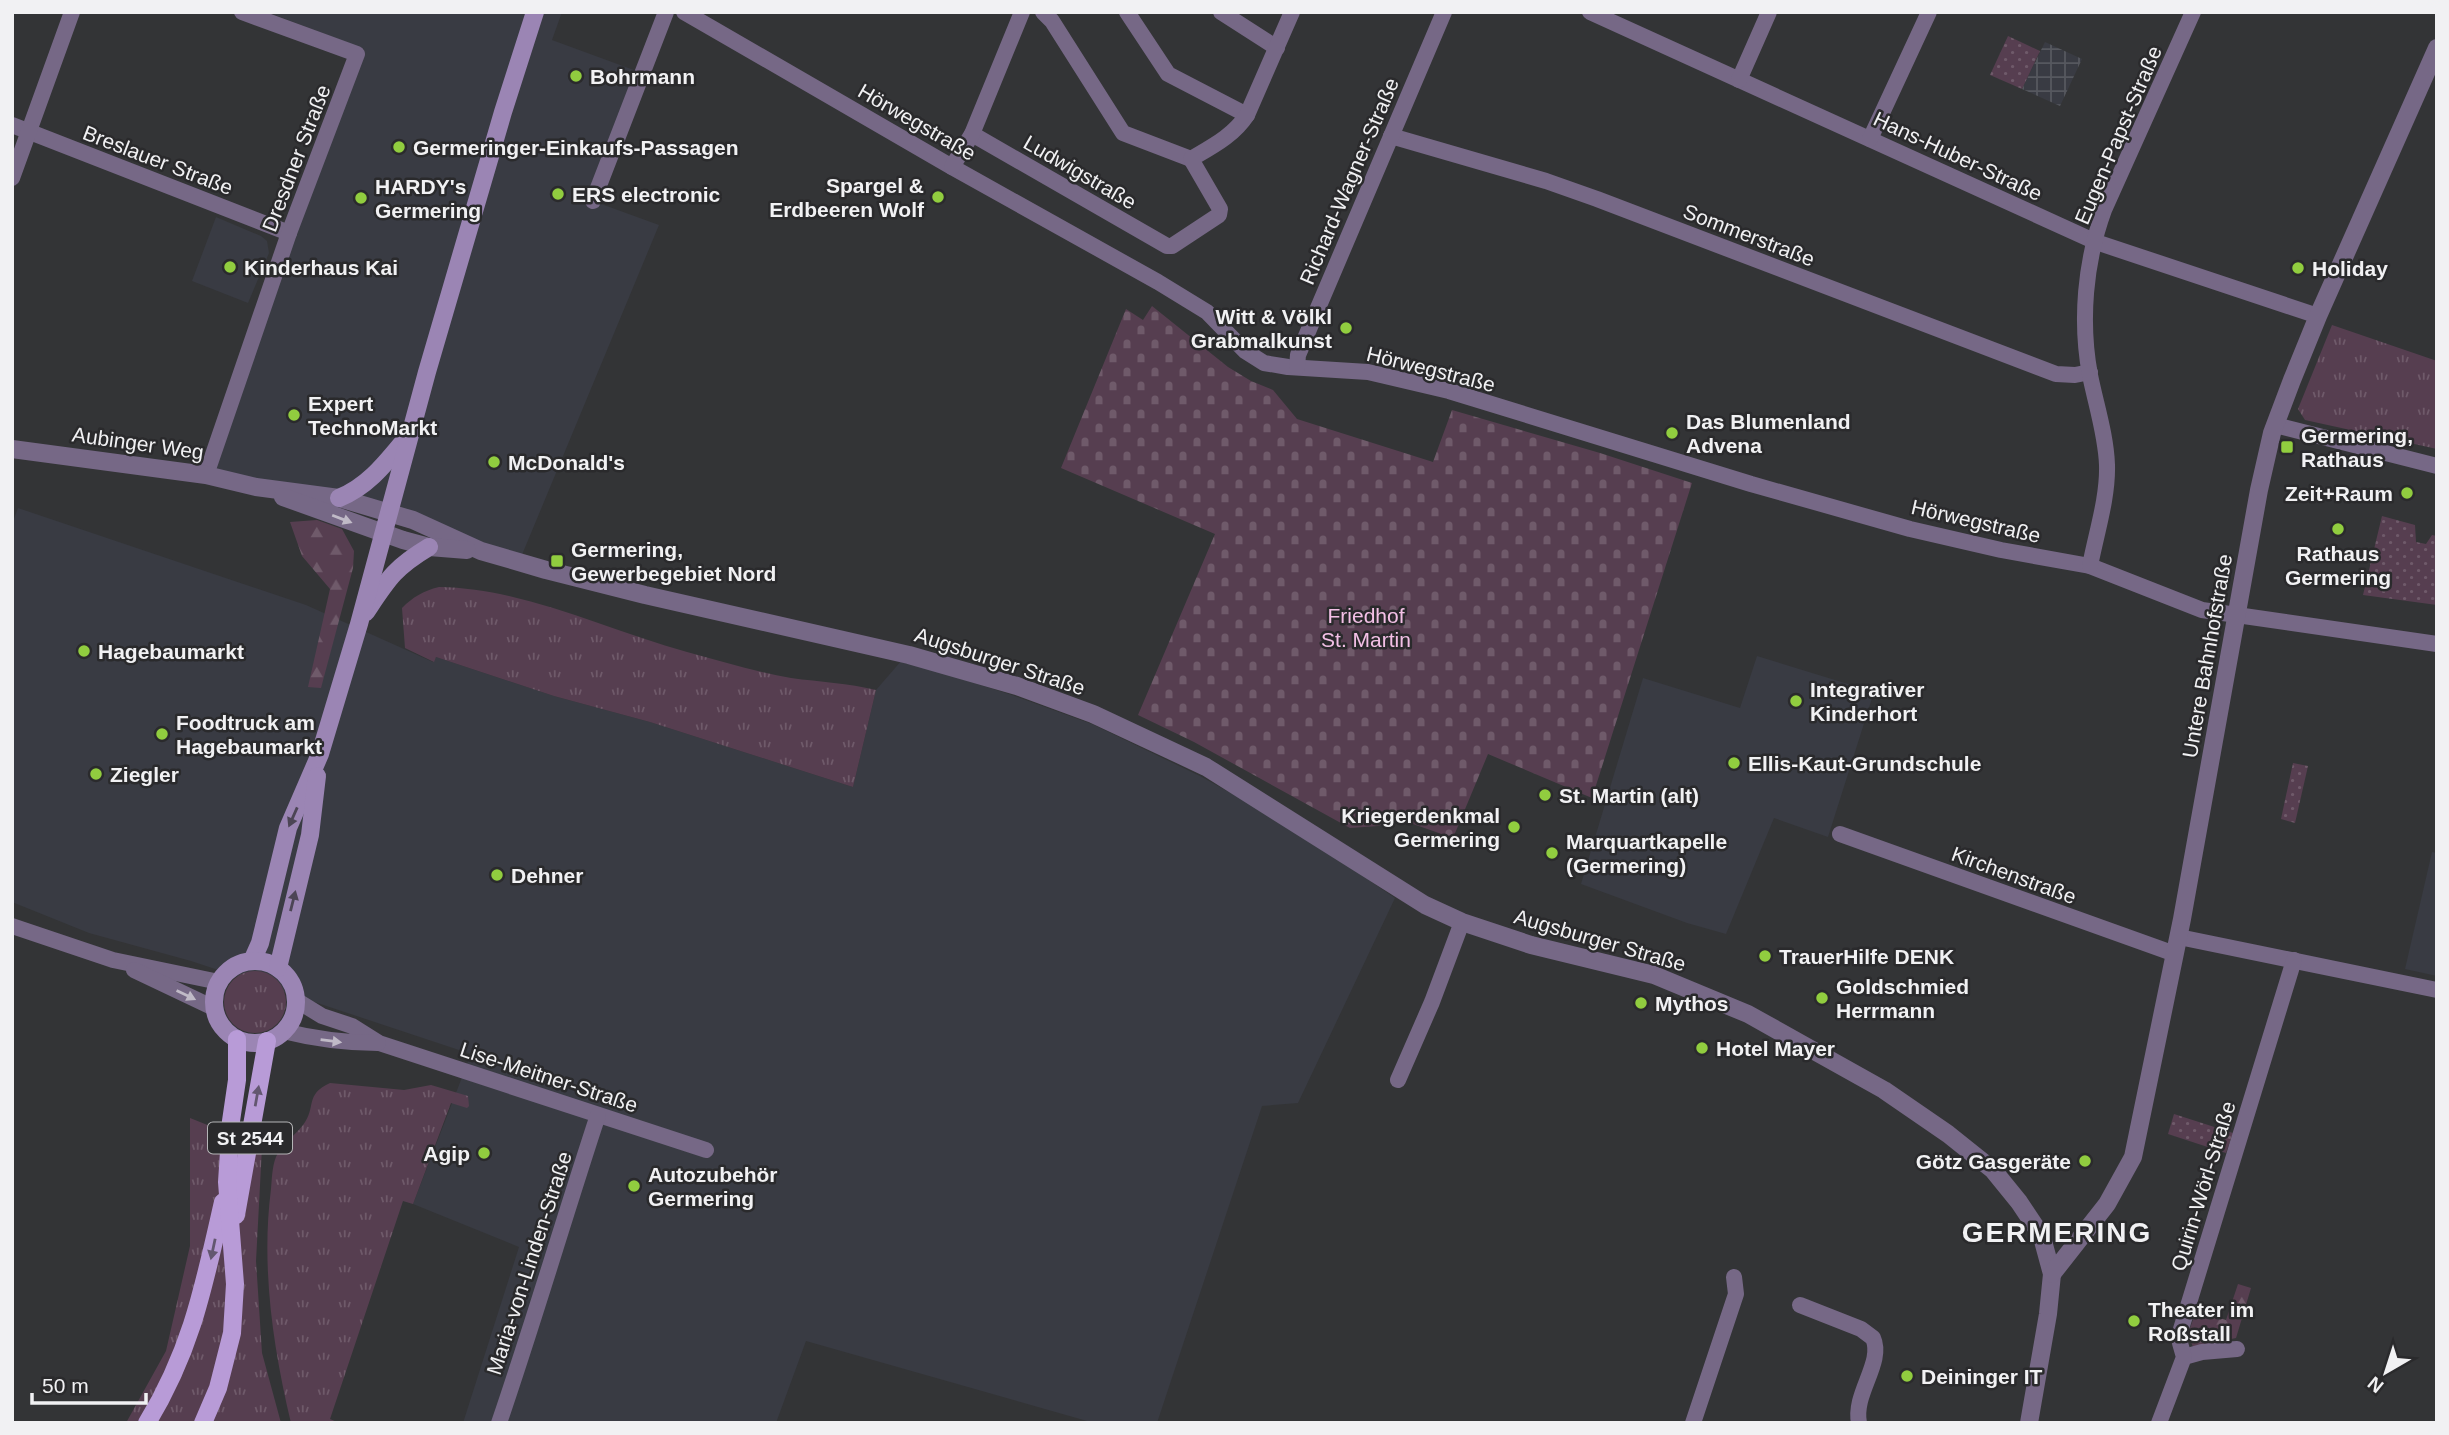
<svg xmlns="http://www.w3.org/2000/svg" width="2449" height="1435" font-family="Arial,sans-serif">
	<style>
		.built { fill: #393b43 }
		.industrial { fill: url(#industrial-grid) }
		.grass { fill: url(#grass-tufts) }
		.forest { fill: url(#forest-firs) }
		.cemetery { fill: url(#cemetery-stones) }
		.park { fill: url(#park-dots) }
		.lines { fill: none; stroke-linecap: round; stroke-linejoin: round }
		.minor { stroke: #766886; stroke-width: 16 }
		.tertiary { stroke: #766886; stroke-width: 18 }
		.secondary { stroke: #9b85b4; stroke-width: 18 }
		.primary { stroke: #b89bd7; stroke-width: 18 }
		.oneway { fill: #c0bac7 }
		.oneway2 { fill: #4c4555 }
		.oneway3 { fill: #635770 }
		.poi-dot { fill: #91cd3f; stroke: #2a2a2c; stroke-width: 2.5 }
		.labels { text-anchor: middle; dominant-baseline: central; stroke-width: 5; stroke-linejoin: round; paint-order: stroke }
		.shield { fill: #2a2a2c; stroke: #b5b5b7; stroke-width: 2 }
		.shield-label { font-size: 19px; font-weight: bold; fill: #f1f1f3 }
		.poi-label { font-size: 21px; font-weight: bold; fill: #f1f1f3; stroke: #2a2a2c; text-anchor: start }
		.street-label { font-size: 21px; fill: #f1f1f3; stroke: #2a2a2c }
		.park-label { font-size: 21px; fill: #f3c0e6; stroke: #2a2a2c }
		.district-label { font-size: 28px; font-weight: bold; letter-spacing: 2px; fill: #f1f1f3; stroke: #2a2a2c }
	</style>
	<defs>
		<pattern id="industrial-grid" width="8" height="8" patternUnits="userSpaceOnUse" patternTransform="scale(1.75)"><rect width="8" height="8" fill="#393b43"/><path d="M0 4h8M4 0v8" fill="none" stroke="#56585f"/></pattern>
		<pattern id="grass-tufts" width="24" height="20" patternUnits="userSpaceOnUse" patternTransform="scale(1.75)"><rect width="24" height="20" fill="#563e50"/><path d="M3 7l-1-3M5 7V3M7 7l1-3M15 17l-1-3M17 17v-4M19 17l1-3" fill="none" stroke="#6f5a6a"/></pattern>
		<pattern id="forest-firs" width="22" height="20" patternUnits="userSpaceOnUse" patternTransform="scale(1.75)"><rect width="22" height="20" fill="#563e50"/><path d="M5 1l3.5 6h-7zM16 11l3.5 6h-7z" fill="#6f5a6a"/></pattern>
		<pattern id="cemetery-stones" width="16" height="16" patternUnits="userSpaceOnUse" patternTransform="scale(1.75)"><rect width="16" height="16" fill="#563e50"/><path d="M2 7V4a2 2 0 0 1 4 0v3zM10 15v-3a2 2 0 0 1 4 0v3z" fill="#6f5a6a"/></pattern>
		<pattern id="park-dots" width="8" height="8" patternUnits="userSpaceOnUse" patternTransform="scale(1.75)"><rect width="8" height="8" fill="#563e50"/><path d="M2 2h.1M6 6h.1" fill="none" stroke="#6f5a6a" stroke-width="1.8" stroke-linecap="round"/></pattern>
	</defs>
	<rect width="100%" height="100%" fill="#333436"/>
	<g class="built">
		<path d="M267 12H562L552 40 642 73 593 201 659 225 519 562 354 511 209 471 364 49Z"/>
		<path d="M216 217 261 236 267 241 269 253 248 303 192 281Z"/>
		<path d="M18 508 306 605 433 662 436 657 554 696 650 722 853 787 876 690 902 660 1012 695 1092 724 1200 776 1288 825 1395 898 1298 1103 1262 1106 1157 1423H1094L806 1341 776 1423H463L519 1247 413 1204 471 1054 191 961 89 933 12 902V524Z"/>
		<path d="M1757 656 1874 692 1828 837 1774 818 1726 934 1687 923 1581 884 1643 678 1740 708Z"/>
		<path d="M2432 852 2437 853V976L2405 969Z"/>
	</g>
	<path class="industrial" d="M2045 42 2082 59 2060 106 2022 89Z"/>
	<g class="grass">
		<path d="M2332 325 2437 361V449L2305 420 2298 409Z"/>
		<path d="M439 587C523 588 606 630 687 652 721 661 756 672 791 678 820 682 848 683 876 690L853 787 650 722 554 696 436 657 434 662 405 648 402 608C413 597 423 591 439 587Z"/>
		<circle cx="255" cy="1002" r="31"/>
		<path d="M330 1083 404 1090 431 1085 468 1096 469 1106 467 1108 451 1103 413 1204 403 1201 330 1419 339 1423H291C273 1347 261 1267 271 1189 272 1179 272 1167 276 1157 282 1143 294 1137 303 1125 317 1107 304 1095 330 1083Z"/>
		<path d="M190 1118 262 1147 256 1261 262 1353 281 1423H126L166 1351 190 1246Z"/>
	</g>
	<g class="forest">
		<path d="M317 520 342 529 354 551 353 568 321 688 308 687 330 589 302 556 290 522Z"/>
		<path d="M2238 1284 2251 1288 2236 1338 2193 1347 2188 1334 2196 1311 2226 1320Z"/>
	</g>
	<path class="cemetery" d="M1152 306 1228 367 1251 381 1273 390 1297 419 1433 462 1452 410 1600 453 1692 483 1592 798 1488 754 1453 838 1396 818 1378 826 1350 828 1194 742 1138 715 1215 534 1061 468 1126 309 1143 320Z"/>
	<g class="park">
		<path d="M2008 36 2040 51 2022 89 1990 75Z"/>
		<path d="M2382 516 2415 525 2416 542 2426 544 2432 535 2437 536V605L2363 595Z"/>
		<path d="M2293 763 2308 766 2295 823 2281 819Z"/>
		<path d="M2174 1114 2233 1133 2226 1153 2168 1134Z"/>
	</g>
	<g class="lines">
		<g class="minor">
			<path d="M684 12 952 167 1158 282 1207 312 1245 351 1264 363 1288 367 1368 372 1449 391 1751 484 1910 529 2001 550 2090 566 2202 610 2437 644"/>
			<path d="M1043 12 1052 21 1123 133 1191 159"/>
			<path d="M1127 12 1168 74 1247 115"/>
			<path d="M1221 12 1277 48"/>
			<path d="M1590 12 2096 242 2318 316"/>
			<path d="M1739 80 1769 12"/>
			<path d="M12 125 289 233"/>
			<path d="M972 134 1167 246H1172L1219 215 1220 209 1191 159C1213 146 1233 136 1247 115L1292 12"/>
			<path d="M1391 136 1546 181 1597 199 2056 374 2075 375 2090 372"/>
			<path d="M1870 139 1929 12"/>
			<path d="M952 167 972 134 1022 12"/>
			<path d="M12 178 72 12"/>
			<path d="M593 201 666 12"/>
			<path d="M1297 367 1298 355 1444 12"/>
			<path d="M2275 425 2437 466"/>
			<path d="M206 475 289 233 357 54 242 12"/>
			<path d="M2090 566C2096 534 2108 498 2107 465 2106 435 2096 405 2090 375 2080 321 2085 262 2104 210L2193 12"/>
			<path d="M1840 834 2175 954"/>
			<path d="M12 926 113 960 219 982"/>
			<path d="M2179 937 2437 990"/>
			<path d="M134 970 214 1008"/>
			<path d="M296 1000 322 1016 352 1026 379 1043 706 1150"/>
			<path d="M283 1031C315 1039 345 1043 378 1043"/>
			<path d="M1398 1080 1432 1002 1462 922"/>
			<path d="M1800 1305 1861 1329 1873 1338C1884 1363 1853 1393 1859 1423"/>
			<path d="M2184 1357 2202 1352 2237 1349"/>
			<path d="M499 1423C534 1321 564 1218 598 1115"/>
			<path d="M1693 1423 1736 1294 1734 1277"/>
			<path d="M2159 1423 2184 1357 2180 1343 2181 1329 2294 960"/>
		</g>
		<g class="tertiary">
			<path d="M12 449 206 475 256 487 339 498 413 520 481 551 546 570 645 595 909 655 1017 686 1093 714 1206 767 1425 905 1462 922 1531 945 1654 975 1748 1014 1884 1090 1948 1134 1993 1170 2019 1202 2037 1229 2043 1241 2052 1274 2048 1314 2029 1423"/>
			<path d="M283 497 403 540 429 547 467 550"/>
			<path d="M2052 1274 2107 1204 2133 1157 2182 919 2259 490 2272 433 2292 380 2318 316 2437 48"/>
		</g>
		<g class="secondary">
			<path d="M339 498C367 487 385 464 404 441"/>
			<path d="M366 612C388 579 394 568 429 547"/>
			<path d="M252 961 260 943 288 828 320 754 359 624 427 372 503 112 535 12"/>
			<circle cx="255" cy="1002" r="41"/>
			<path d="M278 968 310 835 317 776"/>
		</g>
		<g class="primary">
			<path d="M236 1215 267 1041"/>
			<path d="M147 1423C192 1349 204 1285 223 1202"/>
			<path d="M203 1423 218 1388 232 1333 235 1284 227 1182 231 1121 237 1080V1039"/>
		</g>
	</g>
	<defs><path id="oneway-solid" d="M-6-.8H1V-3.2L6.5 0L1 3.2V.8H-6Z" transform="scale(1.75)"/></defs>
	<g class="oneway">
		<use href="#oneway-solid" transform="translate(342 519) rotate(21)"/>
		<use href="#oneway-solid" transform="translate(186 995) rotate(26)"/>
		<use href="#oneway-solid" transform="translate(331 1041) rotate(7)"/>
	</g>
	<g class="oneway2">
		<use href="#oneway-solid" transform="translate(293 817) rotate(114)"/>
		<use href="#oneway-solid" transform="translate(293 901) rotate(-76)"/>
	</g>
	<g class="oneway3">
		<use href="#oneway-solid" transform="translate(257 1096) rotate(-80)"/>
		<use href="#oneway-solid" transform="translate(213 1249) rotate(102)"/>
	</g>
	<g class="poi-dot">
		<circle cx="576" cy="76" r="7"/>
		<circle cx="399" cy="147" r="7"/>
		<circle cx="558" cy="194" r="7"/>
		<circle cx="938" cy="197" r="7"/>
		<circle cx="361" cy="198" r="7"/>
		<circle cx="230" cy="267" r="7"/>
		<circle cx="2298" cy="268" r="7"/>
		<circle cx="1346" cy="328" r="7"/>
		<circle cx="294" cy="415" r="7"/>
		<circle cx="1672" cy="433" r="7"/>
		<rect x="2280" y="440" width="14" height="14" rx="3.5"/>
		<circle cx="494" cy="462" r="7"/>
		<circle cx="2407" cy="493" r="7"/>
		<circle cx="2338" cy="529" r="7"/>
		<rect x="550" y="554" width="14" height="14" rx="3.5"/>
		<circle cx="84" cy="651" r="7"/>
		<circle cx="1796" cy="701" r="7"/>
		<circle cx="162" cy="734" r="7"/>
		<circle cx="1734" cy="763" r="7"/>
		<circle cx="96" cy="774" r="7"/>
		<circle cx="1545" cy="795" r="7"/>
		<circle cx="1514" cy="827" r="7"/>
		<circle cx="1552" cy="853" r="7"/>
		<circle cx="497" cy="875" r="7"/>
		<circle cx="1765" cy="956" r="7"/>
		<circle cx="1822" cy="998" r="7"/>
		<circle cx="1641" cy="1003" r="7"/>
		<circle cx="1702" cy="1048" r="7"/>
		<circle cx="484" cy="1153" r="7"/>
		<circle cx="2085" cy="1161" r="7"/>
		<circle cx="634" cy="1186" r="7"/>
		<circle cx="2134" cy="1321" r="7"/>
		<circle cx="1907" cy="1376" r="7"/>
	</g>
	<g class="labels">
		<rect class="shield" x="208" y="1122.5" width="84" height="31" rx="5"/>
		<g class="shield-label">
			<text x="250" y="1138">St 2544</text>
		</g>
		<g class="poi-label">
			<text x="590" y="76">Bohrmann</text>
			<text x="413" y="147">Germeringer-Einkaufs-Passagen</text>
			<text x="924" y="185" text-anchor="end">Spargel &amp;<tspan x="924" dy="24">Erdbeeren Wolf</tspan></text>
			<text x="375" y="186">HARDY's<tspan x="375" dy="24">Germering</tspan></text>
			<text x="572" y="194">ERS electronic</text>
			<text x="244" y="267">Kinderhaus Kai</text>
			<text x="2312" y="268">Holiday</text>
			<text x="1332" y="316" text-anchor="end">Witt &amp; Völkl<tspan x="1332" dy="24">Grabmalkunst</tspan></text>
			<text x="308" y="403">Expert<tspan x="308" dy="24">TechnoMarkt</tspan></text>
			<text x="1686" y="421">Das Blumenland<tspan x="1686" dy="24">Advena</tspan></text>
			<text x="2301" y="435">Germering,<tspan x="2301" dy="24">Rathaus</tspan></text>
			<text x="508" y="462">McDonald's</text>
			<text x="2393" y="493" text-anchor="end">Zeit+Raum</text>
			<text x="571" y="549">Germering,<tspan x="571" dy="24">Gewerbegebiet Nord</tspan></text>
			<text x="2338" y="553" text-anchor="middle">Rathaus<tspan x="2338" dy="24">Germering</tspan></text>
			<text x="98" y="651">Hagebaumarkt</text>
			<text x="1810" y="689">Integrativer<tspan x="1810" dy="24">Kinderhort</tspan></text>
			<text x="176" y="722">Foodtruck am<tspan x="176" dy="24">Hagebaumarkt</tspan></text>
			<text x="1748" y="763">Ellis-Kaut-Grundschule</text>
			<text x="110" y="774">Ziegler</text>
			<text x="1559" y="795">St. Martin (alt)</text>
			<text x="1500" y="815" text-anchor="end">Kriegerdenkmal<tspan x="1500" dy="24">Germering</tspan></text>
			<text x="1566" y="841">Marquartkapelle<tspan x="1566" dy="24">(Germering)</tspan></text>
			<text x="511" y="875">Dehner</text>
			<text x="1779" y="956">TrauerHilfe DENK</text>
			<text x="1836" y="986">Goldschmied<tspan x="1836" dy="24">Herrmann</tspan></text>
			<text x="1655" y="1003">Mythos</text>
			<text x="1716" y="1048">Hotel Mayer</text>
			<text x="470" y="1153" text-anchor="end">Agip</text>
			<text x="2071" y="1161" text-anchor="end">Götz Gasgeräte</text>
			<text x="648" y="1174">Autozubehör<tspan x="648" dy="24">Germering</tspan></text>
			<text x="2148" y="1309">Theater im<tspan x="2148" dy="24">Roßstall</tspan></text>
			<text x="1921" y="1376">Deininger IT</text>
		</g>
		<g class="street-label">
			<text transform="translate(917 122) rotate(30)">Hörwegstraße</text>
			<text transform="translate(2118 135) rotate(-67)">Eugen-Papst-Straße</text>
			<text transform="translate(1958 156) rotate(25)">Hans-Huber-Straße</text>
			<text transform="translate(296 158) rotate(-69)">Dresdner Straße</text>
			<text transform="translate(158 160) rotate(21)">Breslauer Straße</text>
			<text transform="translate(1080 172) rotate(30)">Ludwigstraße</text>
			<text transform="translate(1349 181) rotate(-67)">Richard-Wagner-Straße</text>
			<text transform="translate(1749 235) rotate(21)">Sommerstraße</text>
			<text transform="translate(1431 369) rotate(14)">Hörwegstraße</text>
			<text transform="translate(138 443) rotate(8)">Aubinger Weg</text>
			<text transform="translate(1976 521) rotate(13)">Hörwegstraße</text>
			<text transform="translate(2207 656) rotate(-80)">Untere Bahnhofstraße</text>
			<text transform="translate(1000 661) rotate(18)">Augsburger Straße</text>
			<text transform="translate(2014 875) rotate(20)">Kirchenstraße</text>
			<text transform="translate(1600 940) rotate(16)">Augsburger Straße</text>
			<text transform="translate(549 1077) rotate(18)">Lise-Meitner-Straße</text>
			<text transform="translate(2203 1186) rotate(-73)">Quirin-Wörl-Straße</text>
			<text transform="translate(529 1263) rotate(-72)">Maria-von-Linden-Straße</text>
		</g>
		<g class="park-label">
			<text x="1366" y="615">Friedhof<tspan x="1366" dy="24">St. Martin</tspan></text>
		</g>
		<g class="district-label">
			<text x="2057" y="1232">GERMERING</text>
		</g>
	</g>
	<rect width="2449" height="1435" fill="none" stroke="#f1f1f3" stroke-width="28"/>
	<g transform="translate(2386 1372) rotate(219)" stroke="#2a2a2c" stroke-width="5" paint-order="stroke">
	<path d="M0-5L12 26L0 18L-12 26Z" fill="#f1f1f3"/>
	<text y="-10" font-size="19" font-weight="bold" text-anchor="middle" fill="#f1f1f3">N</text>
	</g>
	<path d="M32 1393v10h114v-10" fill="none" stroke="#f1f1f3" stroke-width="3.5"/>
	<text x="42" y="1393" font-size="21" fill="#f1f1f3" stroke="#2a2a2c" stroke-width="5" paint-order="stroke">50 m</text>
</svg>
